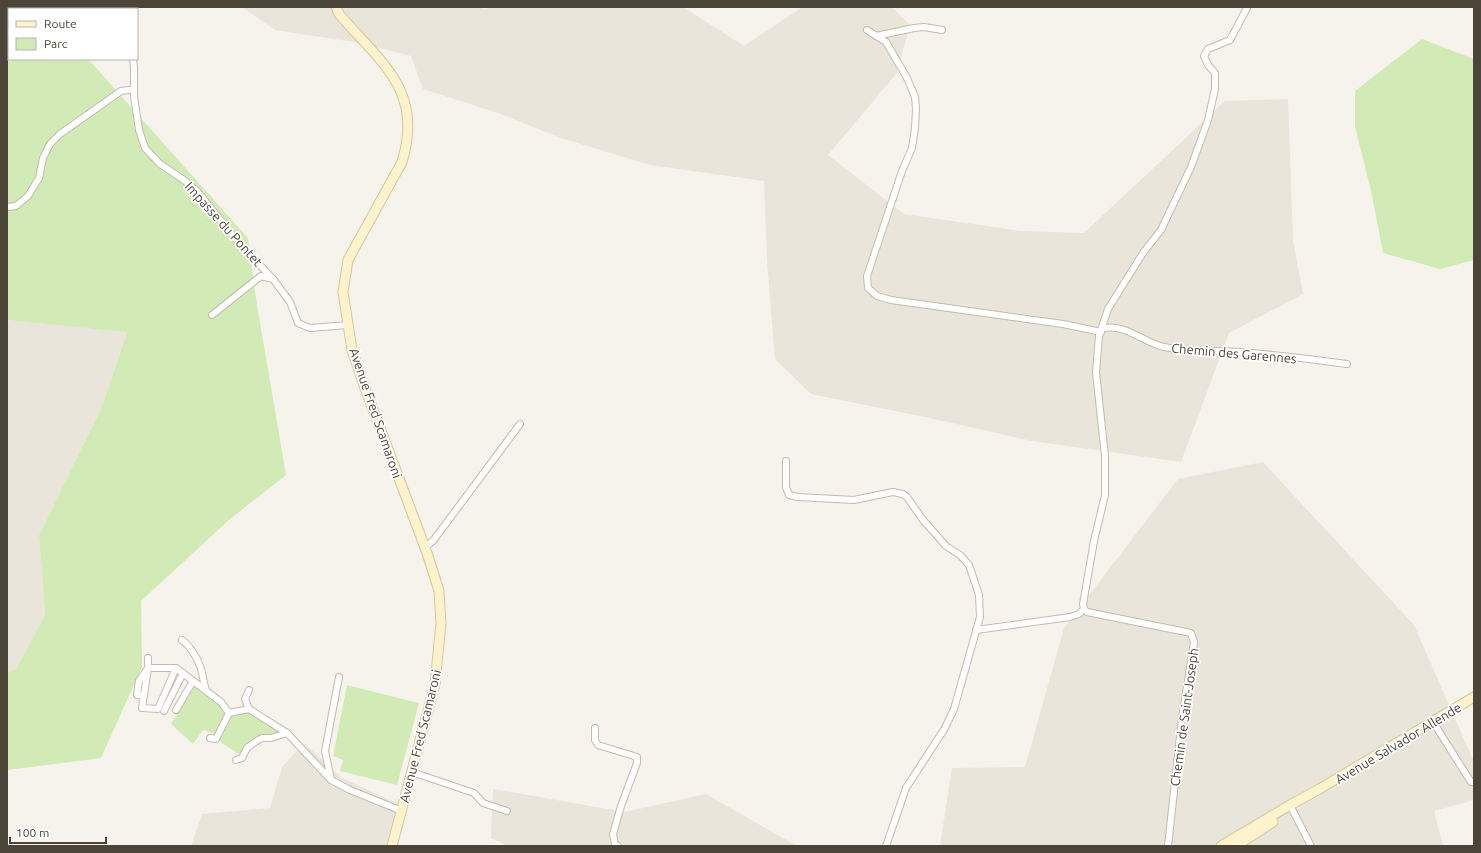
<svg xmlns="http://www.w3.org/2000/svg" width="1481" height="853" font-family="Ubuntu,sans-serif">
	<style>
		.residential { fill: #eae5da }
		.green { fill: #d2eab5 }
		.lines { fill: none; stroke-linecap: round; stroke-linejoin: round }
		.street-casing { stroke: #c2bbae; stroke-width: 8 }
		.secondary-casing { stroke: #d6c79b; stroke-width: 11 }
		.street { stroke: #fff; stroke-width: 6 }
		.secondary { stroke: #fff3cd; stroke-width: 9 }
		.labels { text-anchor: middle; dominant-baseline: central; stroke-width: 3.5; stroke-linejoin: round; paint-order: stroke }
		.street-label { font-size: 13px; fill: #4b4439; stroke: #fff }
	</style>
	<rect width="100%" height="100%" fill="#f6f3ec"/>
	<g class="residential">
		<path d="M242 7H483L484 9 492 7H683L744 46 802 7H892L910 25 896 74 828 155 904 214 1022 231 1084 233 1225 101 1288 99 1293 240 1303 294 1229 333 1181 462 1032 441 925 417 811 394 775 359 767 260 764 181 650 165 561 138 498 113 423 89 411 56 360 43 275 30Z"/>
		<path d="M7 320 127 331 101 409 39 535 45 615 16 669 7 673Z"/>
		<path d="M1263 462 1414 625 1474 762V800L1434 811 1443 846H940L952 768 1025 767 1064 628 1178 479Z"/>
		<path d="M304 743 342 778 399 804 388 846H191L202 814 270 808 282 767Z"/>
		<path d="M493 789 625 812 706 794 797 846H508L491 838Z"/>
	</g>
	<g class="green">
		<path d="M7 7H57L58 9H9V59H88L248 238 257 305 286 475 230 519 141 601 142 667 101 758 7 770V673L16 669 45 615 39 535 101 409 127 332 7 320Z"/>
		<path d="M1422 39 1474 59V260L1440 269 1383 253 1372 195 1355 127V91Z"/>
		<path d="M347 685 419 703 397 785 340 771 343 760 333 756Z"/>
		<path d="M195 686 219 704 225 713 216 734 203 730 193 744 171 724Z"/>
		<path d="M249 712 282 732 271 735H261L245 745 240 755 219 741 230 716Z"/>
	</g>
	<g class="lines">
		<g class="street-casing">
			<g id="street">
				<path d="M103 7 105 9"/>
				<path d="M867 30 886 42 907 78 915 97 916 109 915 128 912 148 902 171 867 276 868 288 877 296 891 300 1063 324 1101 332"/>
				<path d="M876 36 914 28 924 27 942 30"/>
				<path d="M133 59 134 67V96L139 130 145 148 160 164 184 180 197 191 238 242 273 279"/>
				<path d="M8 207 16 206 28 196 39 178 43 158 50 144 60 134 121 91 129 90H134"/>
				<path d="M212 315 261 276 273 279 290 302 298 323 310 328 348 325"/>
				<path d="M1102 329C1124 322 1144 343 1164 347 1190 352 1215 350 1241 352 1276 355 1312 359 1347 364"/>
				<path d="M786 461V487L789 495 798 497 854 500 893 492 903 494 907 497 923 520 946 546 960 555 969 565 979 595 980 617 954 709 945 728 906 788 886 846"/>
				<path d="M425 547 433 541 520 424"/>
				<path d="M976 630 1070 617 1079 614 1084 609"/>
				<path d="M182 640C189 645 197 657 200 666 203 673 203 682 206 690"/>
				<path d="M148 658V668H176L221 702 229 713 249 709 287 733 331 780 350 790 402 811"/>
				<path d="M144 696 137 695 139 681 148 668 142 708 158 709 176 668"/>
				<path d="M249 709 245 699 249 690"/>
				<path d="M176 710 193 681"/>
				<path d="M164 711 183 673"/>
				<path d="M1433 722 1471 782H1474"/>
				<path d="M595 728V740L598 745 637 757V763L621 806 613 834 615 844 618 846"/>
				<path d="M210 738 216 739 229 713"/>
				<path d="M236 760 242 758 247 748 255 742 262 738H271L287 733"/>
				<path d="M412 772 474 793 483 803 507 811"/>
				<path d="M331 780 325 751 339 677"/>
				<path d="M1290 805 1311 846"/>
				<path d="M1168 846 1182 718 1194 642 1191 633 1087 612 1084 609 1083 604 1094 541 1105 495V456L1096 372 1099 336 1108 309 1143 253 1161 230 1191 167 1208 120 1215 89V73L1208 65 1204 56 1208 49 1230 40 1247 8"/>
			</g>
		</g>
		<g class="secondary-casing">
			<g id="secondary">
				<path d="M336 7 339 14C381 63 424 90 402 162L348 260 343 292 352 350 365 388 427 553 439 591 441 623 435 684 392 846"/>
				<path d="M1221 846 1290 805 1321 788 1474 697"/>
				<path d="M1236 846 1273 822"/>
			</g>
		</g>
		<use href="#street" class="street"/>
		<use href="#secondary" class="secondary"/>
	</g>
	<g class="labels">
		<g class="street-label">
			<text transform="translate(224 224) rotate(48)">Impasse du Pontet</text>
			<text transform="translate(1234 353) rotate(5)">Chemin des Garennes</text>
			<text transform="translate(376 413) rotate(71)">Avenue Fred Scamaroni</text>
			<text transform="translate(1184 717) rotate(-82)">Chemin de Saint-Joseph</text>
			<text transform="translate(420 736) rotate(-76)">Avenue Fred Scamaroni</text>
			<text transform="translate(1398 743) rotate(-31)">Avenue Salvador Allende</text>
		</g>
	</g>
	<rect width="1481" height="853" fill="none" stroke="#4b4439" stroke-width="16"/>
	<rect x="8" y="8" width="130" height="52" fill="#ffffff" stroke="#b7b4b0"/>
	<rect x="16" y="21" width="20" height="6" fill="#fff3cd" stroke="#b7b4b0"/>
	<text x="44" y="28" font-size="12" fill="#4b4439">Route</text>
	<rect x="16" y="38" width="20" height="12" fill="#d2eab5" stroke="#b7b4b0"/>
	<text x="44" y="48" font-size="12" fill="#4b4439">Parc</text>
	<path d="M10 837v6h96v-6" fill="none" stroke="#4b4439" stroke-width="2"/>
	<text x="16" y="837" font-size="12" fill="#4b4439" stroke="#ffffff" stroke-width="3" paint-order="stroke">100 m</text>
</svg>
